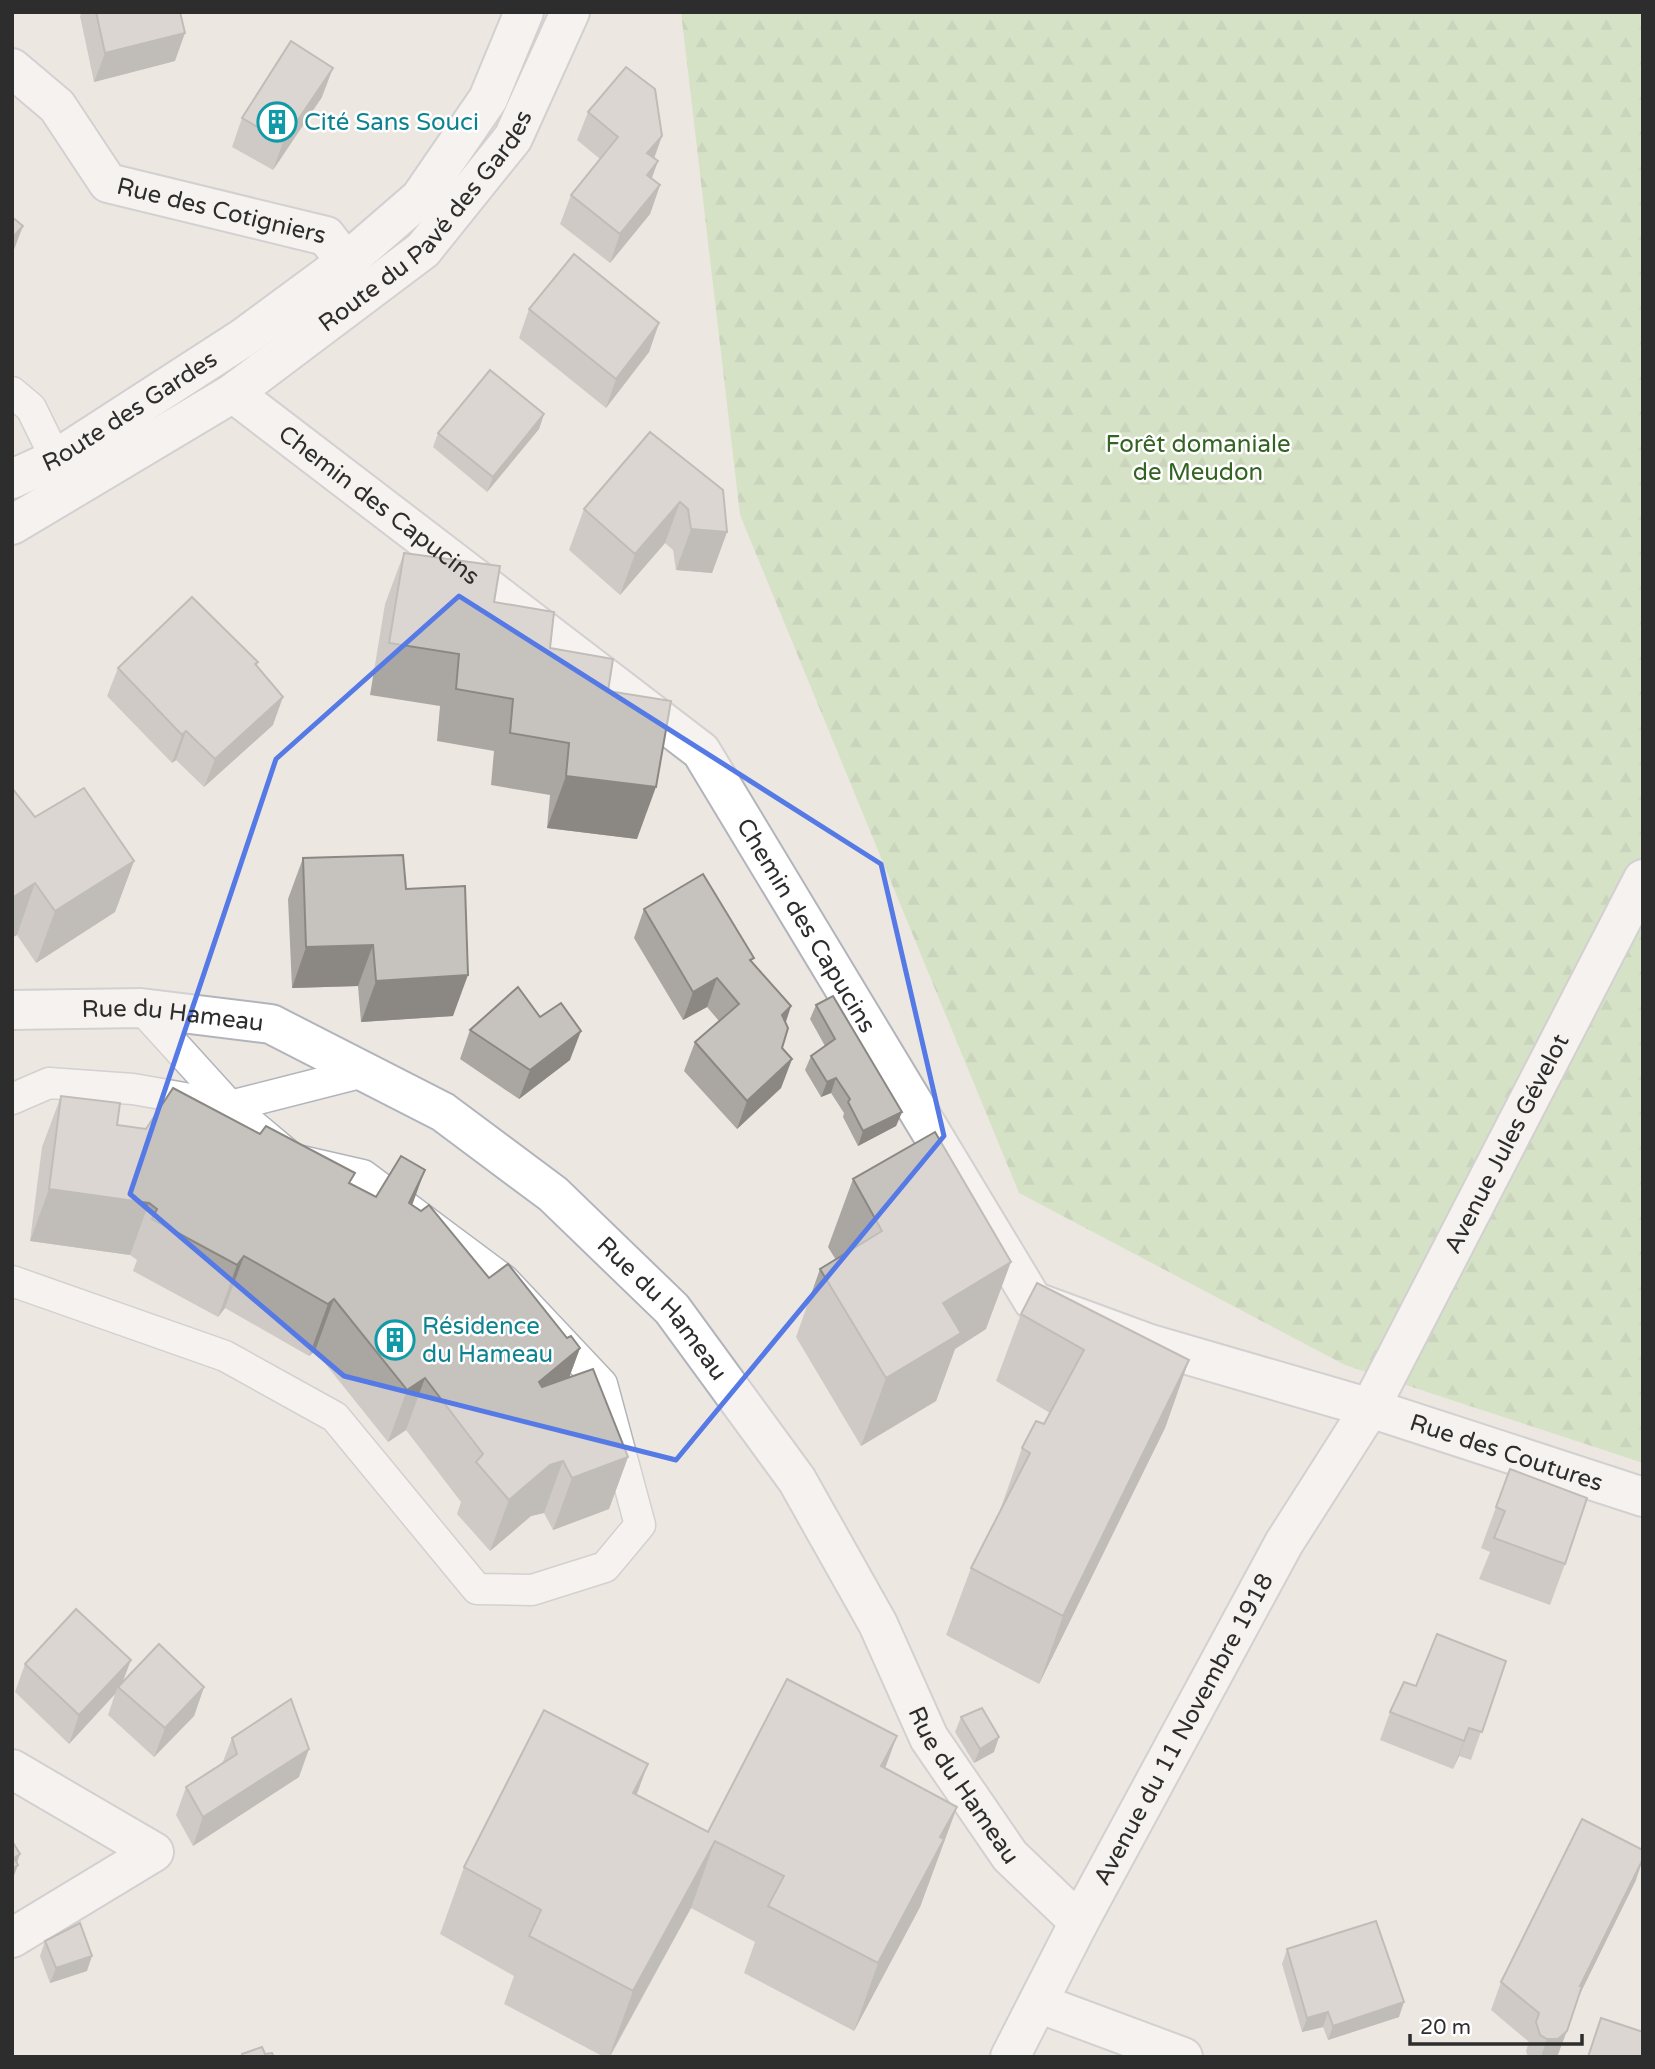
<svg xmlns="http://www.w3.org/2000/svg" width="1655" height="2069" font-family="'Varela Round',sans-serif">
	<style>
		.forest { fill: url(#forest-firs) }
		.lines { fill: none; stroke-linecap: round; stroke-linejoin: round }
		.lane-casing { stroke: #b2b4bc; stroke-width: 33 }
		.street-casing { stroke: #b2b4bc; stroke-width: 42 }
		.secondary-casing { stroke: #b2b4bc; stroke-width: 42 }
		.lane { stroke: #fff; stroke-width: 30 }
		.street { stroke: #fff; stroke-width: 38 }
		.secondary { stroke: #fff; stroke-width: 38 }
		.wall { fill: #aaa7a3 }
		.shaded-wall { fill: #8b8884 }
		.building { fill: #c6c2bd; stroke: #8b8884; stroke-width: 2 }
		.marked { fill: none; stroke: #567ae5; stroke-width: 5; stroke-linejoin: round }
		.labels { text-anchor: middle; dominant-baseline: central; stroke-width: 5; stroke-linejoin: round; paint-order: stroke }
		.culture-label { font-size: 24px; fill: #0d838f; stroke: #fff; text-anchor: start }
		.street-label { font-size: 24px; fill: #2d2d2d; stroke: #fff }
		.park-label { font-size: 24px; fill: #356324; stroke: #fff }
	</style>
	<defs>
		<pattern id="forest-firs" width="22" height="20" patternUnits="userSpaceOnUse" patternTransform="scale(1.75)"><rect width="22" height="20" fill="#bbdca5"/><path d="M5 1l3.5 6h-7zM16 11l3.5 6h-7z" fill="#a1bd8e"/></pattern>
	</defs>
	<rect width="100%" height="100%" fill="#ede7e2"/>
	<path class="forest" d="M681 12H1643V1463L1345 1365 1019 1193 740 515Z"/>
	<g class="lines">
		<g class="lane-casing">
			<g id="lane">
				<path d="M12 392 31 408 56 459"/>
				<path d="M141 1008 230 1106 364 1072"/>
				<path d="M12 1099 49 1083 133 1089 230 1106 293 1159 363 1175 504 1280 602 1384 640 1525 605 1567 532 1590 477 1589 335 1417 225 1356 12 1281"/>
			</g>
		</g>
		<g class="street-casing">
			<g id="street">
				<path id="s1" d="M12 68 57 106 108 183 326 236 346 262"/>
				<path id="s2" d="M233 393 701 751 1033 1301 1150 1344 1370 1408 1643 1497"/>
				<path id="s3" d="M12 1010 141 1008 271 1024 443 1112 553 1194 672 1309 797 1480 878 1624 929 1738 1010 1856 1079 1922"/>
				<path d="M12 1769 154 1852 12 1938"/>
				<path d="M1038 2003 1183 2057"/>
				<path id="s4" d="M1010 2057 1079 1922 1284 1543 1370 1408 1643 879"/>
			</g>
		</g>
		<g class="secondary-casing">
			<g id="secondary">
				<path id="s5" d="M12 479 56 459 243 338 346 262 420 198 488 99 524 12"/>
				<path id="s6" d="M12 525 233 393 423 250 513 138 570 12"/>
			</g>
		</g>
		<use href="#lane" class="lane"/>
		<use href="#street" class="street"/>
		<use href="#secondary" class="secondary"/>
	</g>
	<g class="wall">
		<path d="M82 12H180L175 61 94 82 80 16Z"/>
		<path d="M322 97 273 170 232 147 242 118Z"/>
		<path d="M588 112 662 136 654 158 658 161 652 178 660 185 650 214 610 263 560 224 571 195 600 159 577 140Z"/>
		<path d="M529 309 659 323 649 352 606 408 519 338Z"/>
		<path d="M544 414 539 429 487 492 433 447 438 433Z"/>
		<path d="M650 432 727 532 712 573 676 570 673 550 665 543 620 595 569 550 584 509Z"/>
		<path d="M404 553 494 602 550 648 608 691 637 839 547 828 550 795 491 785 494 751 437 741 440 706 370 695 385 604Z"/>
		<path d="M258 662 257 666 273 725 204 787 176 760 172 763 107 696 118 668Z"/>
		<path d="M35 817 134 861 115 912 36 963 17 935Z"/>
		<path d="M303 858 406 889 453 1016 361 1022 358 986 292 988 288 899Z"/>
		<path d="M644 909 752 962 791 1006 786 1022 782 1048 792 1059 781 1088 737 1129 684 1071 695 1042 719 1021 707 1007 683 1020 634 938Z"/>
		<path d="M816 1005 902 1112 896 1126 858 1146 843 1117 844 1113 831 1093 821 1097 805 1070 811 1056 825 1046 810 1019Z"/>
		<path d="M470 1030 570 1060 519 1099 460 1059Z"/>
		<path d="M61 1096 117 1125 351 1184 376 1197 413 1205 489 1278 580 1348 569 1378 628 1457 609 1509 553 1530 544 1513 531 1516 490 1551 457 1514 461 1502 406 1430 388 1442 315 1351 309 1356 225 1308 218 1317 133 1271 137 1260 130 1255 30 1241 42 1147Z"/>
		<path d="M853 1179 986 1329 955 1349 936 1401 861 1446 796 1337 820 1269 836 1260 828 1247Z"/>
		<path d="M1021 1314 1189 1360 1165 1428 1039 1684 946 1635 971 1568 998 1516 1022 1448 1044 1424 1050 1413 996 1381Z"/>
		<path d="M1510 1469 1565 1564 1550 1605 1479 1579 1490 1552 1481 1548Z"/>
		<path d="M1506 1661 1471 1760 1459 1756 1453 1769 1380 1740 1390 1712 1416 1686Z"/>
		<path d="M25 1664 123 1681 204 1687 194 1716 154 1757 108 1715 115 1694 69 1744 15 1692Z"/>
		<path d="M961 1717 994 1752 974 1763 955 1732Z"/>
		<path d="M232 1738 299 1777 193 1846 176 1815 186 1787 222 1764Z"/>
		<path d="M885 1769 957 1807 920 1907 854 2031 744 1973 755 1942 691 1908 610 2057H604L504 2004 514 1976 440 1934 464 1867 637 1795 708 1832Z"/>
		<path d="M1636 1880 1579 1996 1557 2057H1528L1526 2051 1529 2042 1491 2010 1501 1982Z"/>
		<path d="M45 1941 87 1971 50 1983 40 1956Z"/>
		<path d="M1287 1949 1399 2017 1328 2040 1323 2027 1302 2032 1282 1964Z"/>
	</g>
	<g class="shaded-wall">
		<path d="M185 33 175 61 94 82 105 53Z"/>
		<path d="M333 68 322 97 273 170 283 142Z"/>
		<path d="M662 136 652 164 647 153Z"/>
		<path d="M658 161 647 190V175Z"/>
		<path d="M660 185 650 214 610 263 620 234Z"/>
		<path d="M23 226 12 255V238Z"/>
		<path d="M659 323 649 352 606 408 616 379Z"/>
		<path d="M544 414 539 429 487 492 493 477Z"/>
		<path d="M680 502 665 543 620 595 635 554Z"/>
		<path d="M691 529 727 532 712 573 676 570Z"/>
		<path d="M283 697 273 725 204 787 215 759Z"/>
		<path d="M186 731 176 760 172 763 182 735Z"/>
		<path d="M566 776 656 787 637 839 547 828Z"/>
		<path d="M134 861 115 912 36 963 55 911Z"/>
		<path d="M35 883 17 935 12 938V898Z"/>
		<path d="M373 945 358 986 292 988 306 947Z"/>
		<path d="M468 975 453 1016 361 1022 376 981Z"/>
		<path d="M717 978 707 1007 683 1020 693 992Z"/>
		<path d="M791 1006 781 1035 782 1015Z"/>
		<path d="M581 1031 570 1060 519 1099 530 1070Z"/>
		<path d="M792 1059 781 1088 737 1129 747 1101Z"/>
		<path d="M836 1078 831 1093 821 1097 827 1082Z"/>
		<path d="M902 1112 896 1126 858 1146 863 1131Z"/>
		<path d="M425 1170 406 1222 409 1203Z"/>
		<path d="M49 1189 149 1203 130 1255 30 1241Z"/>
		<path d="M244 1256 225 1308 218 1317 237 1265Z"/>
		<path d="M1011 1262 986 1329 955 1349 936 1401 861 1446 886 1378 943 1303Z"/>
		<path d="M334 1299 315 1351 309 1356 328 1304Z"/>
		<path d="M580 1348 561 1399 521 1434 539 1382Z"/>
		<path d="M1189 1360 1165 1428 1039 1684 1063 1616Z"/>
		<path d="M425 1378 406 1430 388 1442 407 1390Z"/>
		<path d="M628 1457 609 1509 553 1530 572 1478Z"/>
		<path d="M563 1461 544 1513 531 1516 490 1551 509 1500 550 1465Z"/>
		<path d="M131 1660 120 1689 118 1687 115 1694 69 1744 79 1715Z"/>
		<path d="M204 1687 194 1716 154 1757 165 1728Z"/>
		<path d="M1469 1728 1459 1756 1453 1769 1464 1741Z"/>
		<path d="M897 1736 872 1804 881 1766Z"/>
		<path d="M999 1737 994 1752 974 1763 980 1749Z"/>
		<path d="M309 1749 299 1777 193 1846 203 1817Z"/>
		<path d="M648 1764 623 1832 633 1793Z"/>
		<path d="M957 1807 920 1907 854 2031 878 1963 940 1837Z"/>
		<path d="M715 1841 691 1908 609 2057 633 1991Z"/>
		<path d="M20 1854 16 1866 18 1865 12 1881V1864L14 1858Z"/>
		<path d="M1643 1859 1636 1880 1570 2014 1580 1986Z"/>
		<path d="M92 1956 87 1971 50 1983 56 1968Z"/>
		<path d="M1404 2002 1399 2017 1328 2040 1333 2026Z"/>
		<path d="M1328 2012 1323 2027 1302 2032 1307 2018Z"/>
		<path d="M1567 2031 1557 2057H1541L1547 2039Z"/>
	</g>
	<g class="building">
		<path d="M96 12H180L185 33 105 53Z"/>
		<path d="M291 41 333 68 283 142 242 118Z"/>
		<path d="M626 67 655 89 662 136 647 153 658 161 647 175 660 185 620 234 571 195 618 137 588 112Z"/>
		<path d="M12 217 23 226 12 238Z"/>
		<path d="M574 254 659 323 616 379 529 309Z"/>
		<path d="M490 370 544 414 493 477 438 433Z"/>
		<path d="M650 432 723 490 727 532 691 529 688 509 680 502 635 554 584 509Z"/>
		<path d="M404 553 500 566 494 602 554 612 550 648 613 659 608 691 671 701 656 787 566 776 569 743 510 733 513 699 456 689 459 654 389 643Z"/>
		<path d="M192 597 258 662 255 664 283 697 215 759 186 731 182 735 118 668Z"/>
		<path d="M12 788 35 817 84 788 134 861 55 911 35 883 12 898Z"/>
		<path d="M403 855 406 889 465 886 468 975 376 981 373 945 306 947 303 858Z"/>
		<path d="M703 874 754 958 750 960 791 1006 782 1015 788 1028 782 1048 792 1059 747 1101 695 1042 739 1004 717 978 693 992 644 909Z"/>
		<path d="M518 987 540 1017 561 1003 581 1031 530 1070 470 1030Z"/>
		<path d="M833 996 902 1112 863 1131 848 1102 850 1099 836 1078 827 1082 811 1056 835 1039 816 1005Z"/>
		<path d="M173 1088 260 1134 266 1126 355 1173 349 1183 376 1197 401 1156 425 1170 409 1203 421 1211 429 1205 489 1278 508 1264 567 1338 571 1336 580 1348 539 1382 542 1387 593 1369 628 1457 572 1478 563 1461 550 1465 509 1500 476 1462 483 1454 425 1378 407 1390 334 1299 328 1304 244 1256 237 1265 152 1219 157 1209 149 1203 49 1189 61 1096 120 1103 117 1125 146 1129Z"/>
		<path d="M935 1132 1011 1262 943 1303 961 1333 886 1378 820 1269 882 1231 853 1179Z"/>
		<path d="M1037 1283 1189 1360 1063 1616 971 1568 1030 1453 1022 1448 1036 1421 1044 1424 1084 1350 1021 1314Z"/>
		<path d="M1510 1469 1587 1498 1565 1564 1494 1538 1505 1511 1496 1507Z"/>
		<path d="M76 1609 131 1660 79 1715 25 1664Z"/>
		<path d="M1437 1634 1506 1661 1482 1732 1469 1728 1464 1741 1390 1712 1404 1682 1416 1686Z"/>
		<path d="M159 1644 204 1687 165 1728 118 1687Z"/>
		<path d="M787 1679 897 1736 881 1766 957 1807 940 1837 944 1839 878 1963 768 1906 784 1876 715 1841 633 1991 529 1936 541 1910 464 1867 544 1710 648 1764 633 1793 708 1832Z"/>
		<path d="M291 1699 309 1749 203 1817 186 1787 237 1754 232 1738Z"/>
		<path d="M982 1708 999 1737 980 1749 961 1717Z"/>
		<path d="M1582 1819 1643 1850V1859L1580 1986H1582L1567 2031 1558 2039H1547L1540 2035 1536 2022 1539 2013 1501 1982Z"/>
		<path d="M12 1841 20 1854 14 1858 18 1865 12 1869Z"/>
		<path d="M1376 1921 1404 2002 1333 2026 1328 2012 1307 2018 1287 1949Z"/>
		<path d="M80 1923 92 1956 56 1968 45 1941Z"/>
		<path d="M1601 2018 1643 2032V2057H1588Z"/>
		<path d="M262 2047 265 2054 272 2053 274 2057H242V2054Z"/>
	</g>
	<path d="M0 0H1655V2069H0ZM459 596 881 864 944 1136 676 1460 344 1376 130 1194 276 759Z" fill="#ede7e2" fill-opacity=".55" fill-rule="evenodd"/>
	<path class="marked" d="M459 596 881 864 944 1136 676 1460 344 1376 130 1194 276 759Z"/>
	<defs>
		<g id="building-ring" transform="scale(2.0125)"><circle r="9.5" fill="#fff" stroke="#0f9aa8" stroke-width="1.5"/><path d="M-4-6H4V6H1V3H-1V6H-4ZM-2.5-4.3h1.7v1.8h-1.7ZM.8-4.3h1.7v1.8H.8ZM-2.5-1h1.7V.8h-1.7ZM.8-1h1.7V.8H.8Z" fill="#0f9aa8"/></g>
	</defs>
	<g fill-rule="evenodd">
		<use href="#building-ring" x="277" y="122"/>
		<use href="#building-ring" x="395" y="1340"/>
	</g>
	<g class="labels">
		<g class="culture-label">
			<text x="304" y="122">Cité Sans Souci</text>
			<text x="422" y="1326">Résidence<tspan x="422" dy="28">du Hameau</tspan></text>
		</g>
		<g class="street-label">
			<text stroke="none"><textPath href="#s1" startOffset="268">Rue des Cotigniers</textPath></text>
			<text stroke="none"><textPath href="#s6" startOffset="518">Route du Pavé des Gardes</textPath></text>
			<text stroke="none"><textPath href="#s5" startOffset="136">Route des Gardes</textPath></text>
			<text stroke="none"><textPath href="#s2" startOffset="184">Chemin des Capucins</textPath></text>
			<text stroke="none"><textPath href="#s2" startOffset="793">Chemin des Capucins</textPath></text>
			<text stroke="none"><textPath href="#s3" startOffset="161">Rue du Hameau</textPath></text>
			<text stroke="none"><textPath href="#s4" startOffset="1040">Avenue Jules Gévelot</textPath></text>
			<text stroke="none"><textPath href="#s3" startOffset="749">Rue du Hameau</textPath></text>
			<text stroke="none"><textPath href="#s2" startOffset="1729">Rue des Coutures</textPath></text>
			<text stroke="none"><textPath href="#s4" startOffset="371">Avenue du 11 Novembre 1918</textPath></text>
			<text stroke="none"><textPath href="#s3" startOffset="1316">Rue du Hameau</textPath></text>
		</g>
		<g class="park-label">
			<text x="1198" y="444">Forêt domaniale<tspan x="1198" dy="28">de Meudon</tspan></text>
		</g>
	</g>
	<rect width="1655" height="2069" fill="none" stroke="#2d2d2d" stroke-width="28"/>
	<path d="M1410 2034v10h172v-10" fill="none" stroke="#2d2d2d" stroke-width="3.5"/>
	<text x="1420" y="2034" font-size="21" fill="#2d2d2d" stroke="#ffffff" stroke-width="5" paint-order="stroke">20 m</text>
</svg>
